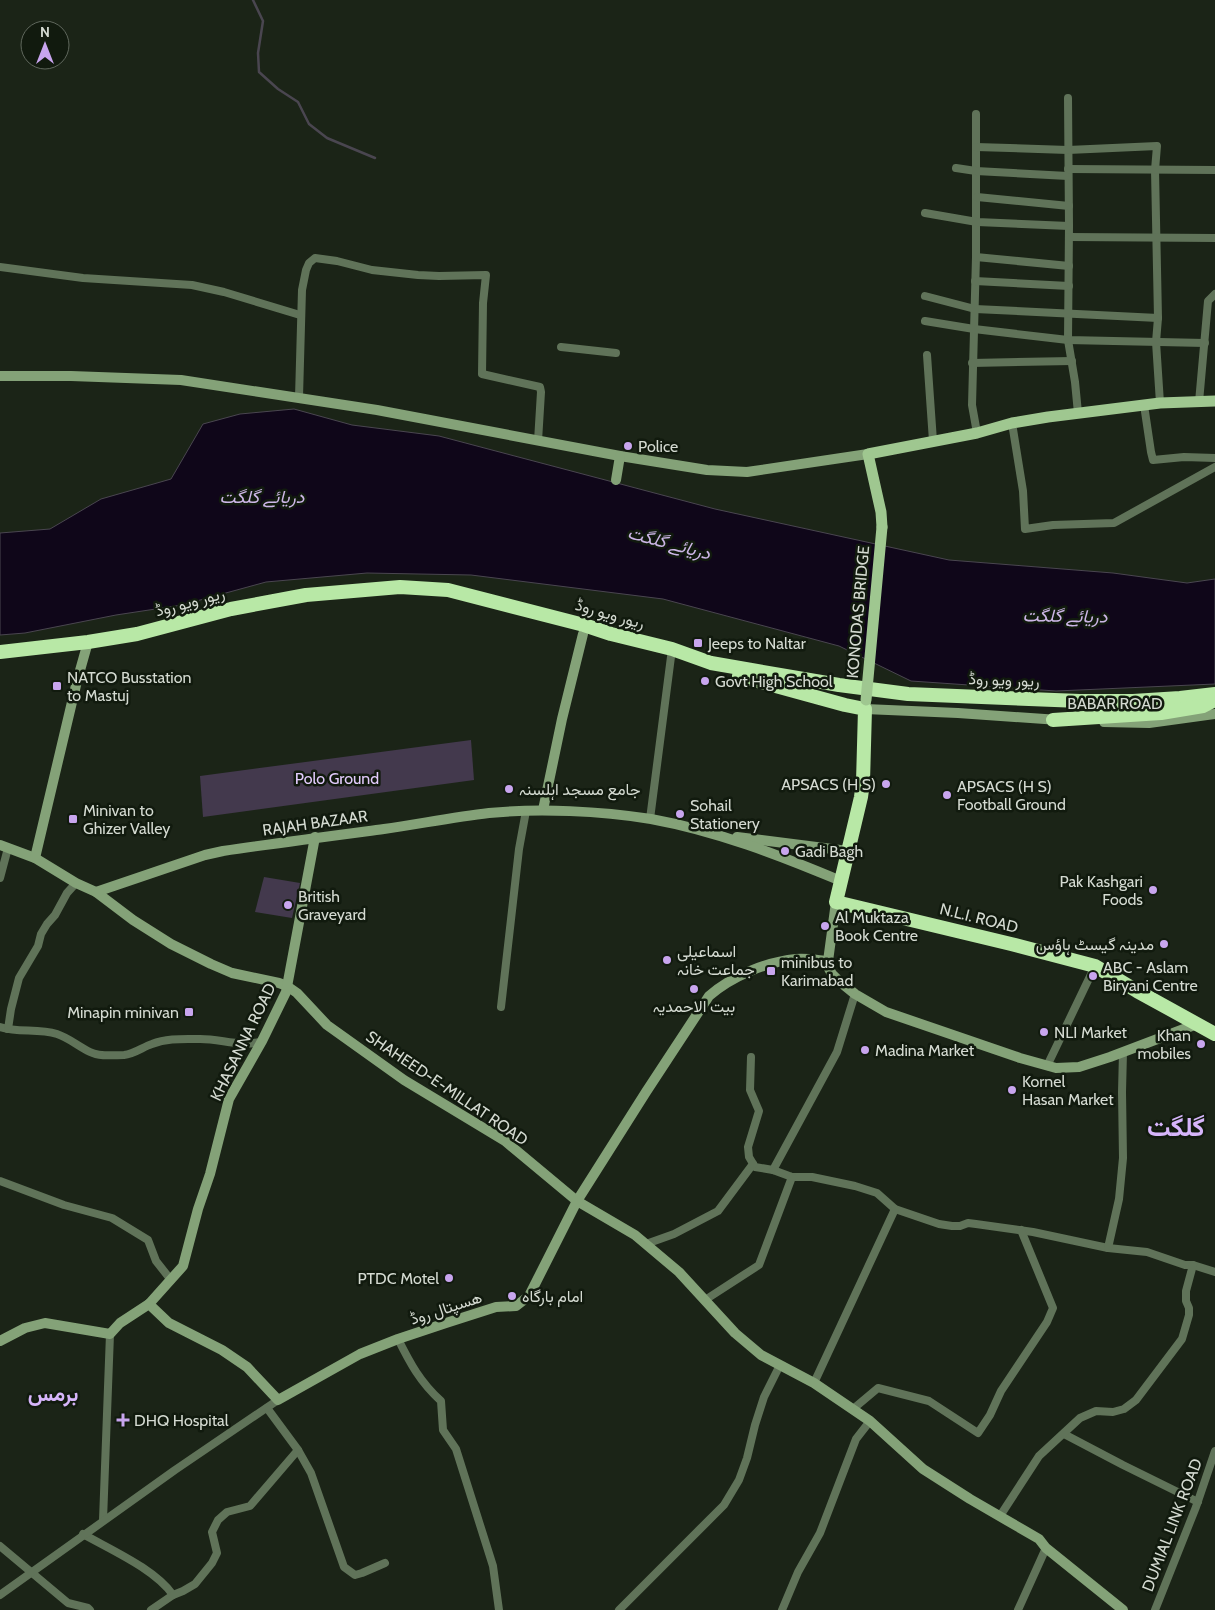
<svg xmlns="http://www.w3.org/2000/svg" width="1215" height="1610" font-family="Cabin,Vazirmatn,sans-serif">
	<style>
		.green { fill: #43394d }
		.water { fill: #0f0619; stroke: #4a4650 }
		.lines { fill: none; stroke-linecap: round; stroke-linejoin: round }
		.stream { stroke: #4a4650; stroke-width: 2.5 }
		.street { stroke: #607359; stroke-width: 8 }
		.secondary { stroke: #84a278; stroke-width: 10 }
		.primary { stroke: #9fc790; stroke-width: 11 }
		.highway { stroke: #b8e8a6; stroke-width: 14 }
		.primary-bridge { stroke: #9fc790; stroke-width: 11 }
		.poi-dot { fill: #c8a5ee; stroke: #111a0e; stroke-width: 2 }
		.labels { text-anchor: middle; dominant-baseline: central; stroke-width: 5; stroke-linejoin: round; paint-order: stroke }
		.poi-label { font-size: 16px; fill: #d4dad1; stroke: #111a0e; text-anchor: start }
		.street-label { font-size: 16px; fill: #d4dad1; stroke: #111a0e }
		.park-label { font-size: 16px; fill: #e2cbfc; stroke: #111a0e }
		.water-label { font-size: 18px; font-style: italic; fill: #ccb6e6; stroke: #111a0e }
		.district-label { font-size: 21px; font-weight: bold; fill: #d6b5fa; stroke: #111a0e }
		.town-label { font-size: 26px; font-weight: bold; fill: #d6b5fa; stroke: #111a0e }
	</style>
	<rect width="100%" height="100%" fill="#1b2417"/>
	<g class="green">
		<path d="M471 740 474 780 203 817 200 776Z"/>
		<path d="M264 877 300 883 292 918 255 912Z"/>
	</g>
	<path class="water" d="M294 409 352 425 439 436 715 509 949 560 1113 573 1187 583 1215 579V684L1056 691 911 681 839 646 663 599 471 575 367 573 266 582 182 605 116 615 25 633 0 635V533L50 529 101 499 171 479 203 424 240 414Z"/>
	<g class="lines">
		<path class="stream" d="M253 0 263 21 258 53 259 72 278 89 298 102 309 124 327 138 375 158"/>
		<g class="street">
			<path d="M1068 98 1069 226 1068 340 1075 382 1078 413"/>
			<path d="M976 114V257L972 405 977 433"/>
			<path d="M976 147 1068 150 1157 146 1155 170 1158 318 1156 342 1160 403"/>
			<path d="M956 168 976 171 1068 176"/>
			<path d="M1068 169 1215 170"/>
			<path d="M977 197 1069 206"/>
			<path d="M925 213 977 222 1069 226"/>
			<path d="M1069 237 1215 238"/>
			<path d="M976 257 1069 266"/>
			<path d="M0 267 83 278 192 285 224 292 300 315"/>
			<path d="M975 281 1069 286"/>
			<path d="M925 296 975 309 1158 318"/>
			<path d="M925 321 974 329 1068 340 1205 343"/>
			<path d="M561 347 616 353"/>
			<path d="M927 355 933 441"/>
			<path d="M972 363 1072 361"/>
			<path d="M299 397 302 290 306 270 309 263 315 258 337 261 372 270 418 275 439 276 486 275 483 303 482 374 540 387 541 392 538 441"/>
			<path d="M1199 402 1208 301 1215 294"/>
			<path d="M1144 405 1151 452 1153 460 1184 457 1215 458"/>
			<path d="M1012 423 1023 491 1025 529 1053 525 1114 523 1215 467"/>
			<path d="M650 819 672 649"/>
			<path d="M0 878 8 848"/>
			<path d="M501 1007 519 849 526 811"/>
			<path d="M0 1027C18 1033 38 1028 57 1034 69 1038 78 1046 90 1052 100 1057 114 1055 124 1055 134 1054 143 1047 152 1044 167 1038 183 1039 198 1039 219 1038 242 1048 262 1041"/>
			<path d="M8 1029 11 1009 19 978 38 946 41 934 47 924 55 915 67 893 76 883"/>
			<path d="M751 1057 750 1090 759 1111 748 1147 749 1157 755 1167 773 1170 792 1177H812L855 1186 877 1193 895 1209 939 1224 952 1226H960L968 1223 976 1224 1033 1232 1108 1248 1147 1252 1185 1265H1193L1215 1272"/>
			<path d="M1047 1066 1095 966"/>
			<path d="M773 1170 837 1052 855 994"/>
			<path d="M0 1181 64 1205 112 1218 148 1240 156 1261 171 1280"/>
			<path d="M646 1244 674 1234 718 1211 753 1164"/>
			<path d="M1108 1248 1119 1199 1123 1158 1122 1092 1123 1052"/>
			<path d="M705 1300 759 1265 792 1177"/>
			<path d="M398 1339C410 1363 420 1382 441 1401L443 1430 456 1449 493 1566 499 1610"/>
			<path d="M814 1383 895 1209"/>
			<path d="M267 1408 298 1450 311 1473 344 1567 355 1575 362 1573 385 1563"/>
			<path d="M853 1409 878 1388 929 1401 978 1433 990 1415 1001 1391 1047 1322 1053 1308 1021 1230"/>
			<path d="M1064 1434 1123 1465 1198 1502"/>
			<path d="M1000 1516 1039 1456 1080 1418 1096 1411 1113 1412 1124 1409 1136 1400 1182 1339 1189 1315V1308L1186 1301V1291L1193 1265"/>
			<path d="M103 1520 110 1334"/>
			<path d="M83 1534C111 1550 155 1569 173 1595"/>
			<path d="M0 1546 68 1603 88 1608 90 1610"/>
			<path d="M0 1595 175 1470 278 1400"/>
			<path d="M151 1610 173 1595 183 1591 195 1584 212 1563 217 1553 212 1532 218 1520 227 1512 250 1506 298 1450"/>
			<path d="M619 1610 724 1505 739 1480 747 1458 755 1425 764 1397 780 1365"/>
			<path d="M782 1610 798 1572 820 1533 856 1439 870 1421"/>
			<path d="M1018 1610 1046 1548"/>
			<path d="M1155 1610 1196 1507 1215 1451"/>
		</g>
		<g class="secondary">
			<path d="M0 376H71L181 380 377 410 620 456 707 470 747 472 868 454"/>
			<path d="M616 480 620 456"/>
			<path d="M866 703 865 709 958 713 1059 720"/>
			<path d="M1104 722 1149 723 1215 714"/>
			<path d="M543 810 562 719 583 634"/>
			<path d="M737 837 848 851"/>
			<path d="M0 845 35 858 76 883 96 892 133 920 171 944 211 964 232 973 279 983 287 986 297 993 327 1025 404 1080 505 1141 577 1201 635 1235 679 1272 735 1333 761 1355 814 1383 870 1421 923 1469 970 1499 1039 1539 1046 1548 1123 1610"/>
			<path d="M35 858 77 681 88 642"/>
			<path d="M96 892 205 855 223 851C277 843 331 836 384 829 419 824 454 817 489 813 540 808 600 811 651 819 717 831 779 855 841 881"/>
			<path d="M836 902 828 961V967L832 974 839 981 855 994 886 1012 1020 1058 1056 1068 1079 1067 1110 1057 1197 1024"/>
			<path d="M149 1304 183 1266 198 1209 210 1174 229 1099 262 1041 286 992 315 837"/>
			<path d="M0 1341 25 1328 45 1323 110 1334 120 1323 149 1304 169 1323 222 1350 247 1367 278 1400 360 1354 398 1339 446 1323 496 1307 516 1306 529 1296 577 1201 646 1092 709 996C732 976 766 962 796 959 806 958 817 960 828 961"/>
		</g>
		<path class="primary" d="M882 527 881 512 868 454 977 433 1012 423 1048 417 1160 403 1215 401"/>
		<g class="highway">
			<path d="M0 652 88 642 137 634 231 609 306 595 400 587 448 590 584 625 611 634 672 649 711 663 839 685 908 694 1080 701H1133L1180 698 1215 694"/>
			<path d="M739 676 845 705 865 709 863 782 861 797 836 902 1011 944 1095 966 1137 991 1215 1034"/>
			<path d="M1053 720 1161 713 1203 706 1215 700"/>
		</g>
		<path class="primary-bridge" d="M866 700 882 527"/>
	</g>
	<g class="poi-dot">
		<circle cx="628" cy="446" r="5"/>
		<rect x="693" y="638" width="10" height="10" rx="2.5"/>
		<circle cx="705" cy="681" r="5"/>
		<rect x="52" y="681" width="10" height="10" rx="2.5"/>
		<circle cx="886" cy="784" r="5"/>
		<circle cx="509" cy="789" r="5"/>
		<circle cx="947" cy="795" r="5"/>
		<circle cx="680" cy="814" r="5"/>
		<rect x="68" y="814" width="10" height="10" rx="2.5"/>
		<circle cx="785" cy="851" r="5"/>
		<circle cx="1153" cy="890" r="5"/>
		<circle cx="288" cy="905" r="5"/>
		<circle cx="825" cy="926" r="5"/>
		<circle cx="1164" cy="944" r="5"/>
		<circle cx="667" cy="960" r="5"/>
		<rect x="766" y="966" width="10" height="10" rx="2.5"/>
		<circle cx="1093" cy="976" r="5"/>
		<circle cx="694" cy="989" r="5"/>
		<rect x="184" y="1007" width="10" height="10" rx="2.5"/>
		<circle cx="1044" cy="1032" r="5"/>
		<circle cx="1201" cy="1044" r="5"/>
		<circle cx="865" cy="1050" r="5"/>
		<circle cx="1012" cy="1090" r="5"/>
		<circle cx="449" cy="1278" r="5"/>
		<circle cx="512" cy="1296" r="5"/>
		<path d="M120.5 1412.5h5v5h5v5h-5v5h-5v-5h-5v-5h5z"/>
	</g>
	<g class="labels">
		<g class="poi-label">
			<text x="638" y="446">Police</text>
			<text x="708" y="643">Jeeps to Naltar</text>
			<text x="67" y="677">NATCO Busstation<tspan x="67" dy="18">to Mastuj</tspan></text>
			<text x="715" y="681">Govt High School</text>
			<text x="876" y="784" text-anchor="end">APSACS (H S)</text>
			<text x="957" y="786">APSACS (H S)<tspan x="957" dy="18">Football Ground</tspan></text>
			<text x="519" y="789">جامع مسجد اہلسنہ</text>
			<text x="690" y="805">Sohail<tspan x="690" dy="18">Stationery</tspan></text>
			<text x="83" y="810">Minivan to<tspan x="83" dy="18">Ghizer Valley</tspan></text>
			<text x="795" y="851">Gadi Bagh</text>
			<text x="1143" y="881" text-anchor="end">Pak Kashgari<tspan x="1143" dy="18">Foods</tspan></text>
			<text x="298" y="896">British<tspan x="298" dy="18">Graveyard</tspan></text>
			<text x="835" y="917">Al Muktaza<tspan x="835" dy="18">Book Centre</tspan></text>
			<text x="1154" y="944" text-anchor="end">مدینہ گیسٹ ہاؤس</text>
			<text x="677" y="951">اسماعیلی<tspan x="677" dy="18">جماعت خانہ</tspan></text>
			<text x="781" y="962">minibus to<tspan x="781" dy="18">Karimabad</tspan></text>
			<text x="1103" y="967">ABC - Aslam<tspan x="1103" dy="18">Biryani Centre</tspan></text>
			<text x="694" y="1006" text-anchor="middle">بیت الاحمدیہ</text>
			<text x="179" y="1012" text-anchor="end">Minapin minivan</text>
			<text x="1054" y="1032">NLI Market</text>
			<text x="1191" y="1035" text-anchor="end">Khan<tspan x="1191" dy="18">mobiles</tspan></text>
			<text x="875" y="1050">Madina Market</text>
			<text x="1022" y="1081">Kornel<tspan x="1022" dy="18">Hasan Market</tspan></text>
			<text x="439" y="1278" text-anchor="end">PTDC Motel</text>
			<text x="522" y="1296">امام بارگاہ</text>
			<text x="134" y="1420">DHQ Hospital</text>
		</g>
		<g class="street-label">
			<text transform="translate(190 602) rotate(-15)">ریور ویو روڈ</text>
			<text transform="translate(858 612) rotate(-85)">KONODAS BRIDGE</text>
			<text transform="translate(610 614) rotate(16)">ریور ویو روڈ</text>
			<text transform="translate(1004 680) rotate(2)">ریور ویو روڈ</text>
			<text x="1115" y="703">BABAR ROAD</text>
			<text transform="translate(315 823) rotate(-8)">RAJAH BAZAAR</text>
			<text transform="translate(979 918) rotate(14)">N.L.I. ROAD</text>
			<text transform="translate(243 1042) rotate(-64)">KHASANNA ROAD</text>
			<text transform="translate(447 1088) rotate(34)">SHAHEED-E-MILLAT ROAD</text>
			<text transform="translate(446 1308) rotate(-18)">ھسپتال روڈ</text>
			<text transform="translate(1172 1525) rotate(-69)">DUMIAL LINK ROAD</text>
		</g>
		<g class="park-label">
			<text x="337" y="778">Polo Ground</text>
		</g>
		<g class="water-label">
			<text x="262" y="497">دریائے گلگت</text>
			<text transform="translate(669 543) rotate(15)">دریائے گلگت</text>
			<text transform="translate(1065 616) rotate(1)">دریائے گلگت</text>
		</g>
		<g class="district-label">
			<text x="53" y="1393">برمس</text>
		</g>
		<g class="town-label">
			<text x="1176" y="1127">گلگت</text>
		</g>
	</g>
	<g transform="translate(45 45)"><circle r="24" fill="#111a0e" stroke="#5f675c"/>
	<path d="M0-4L9 19L0 12L-9 19Z" fill="#c8a5ee"/>
	<text y="-8" font-size="14" font-weight="bold" text-anchor="middle" fill="#d4dad1">N</text>
	</g>
</svg>
